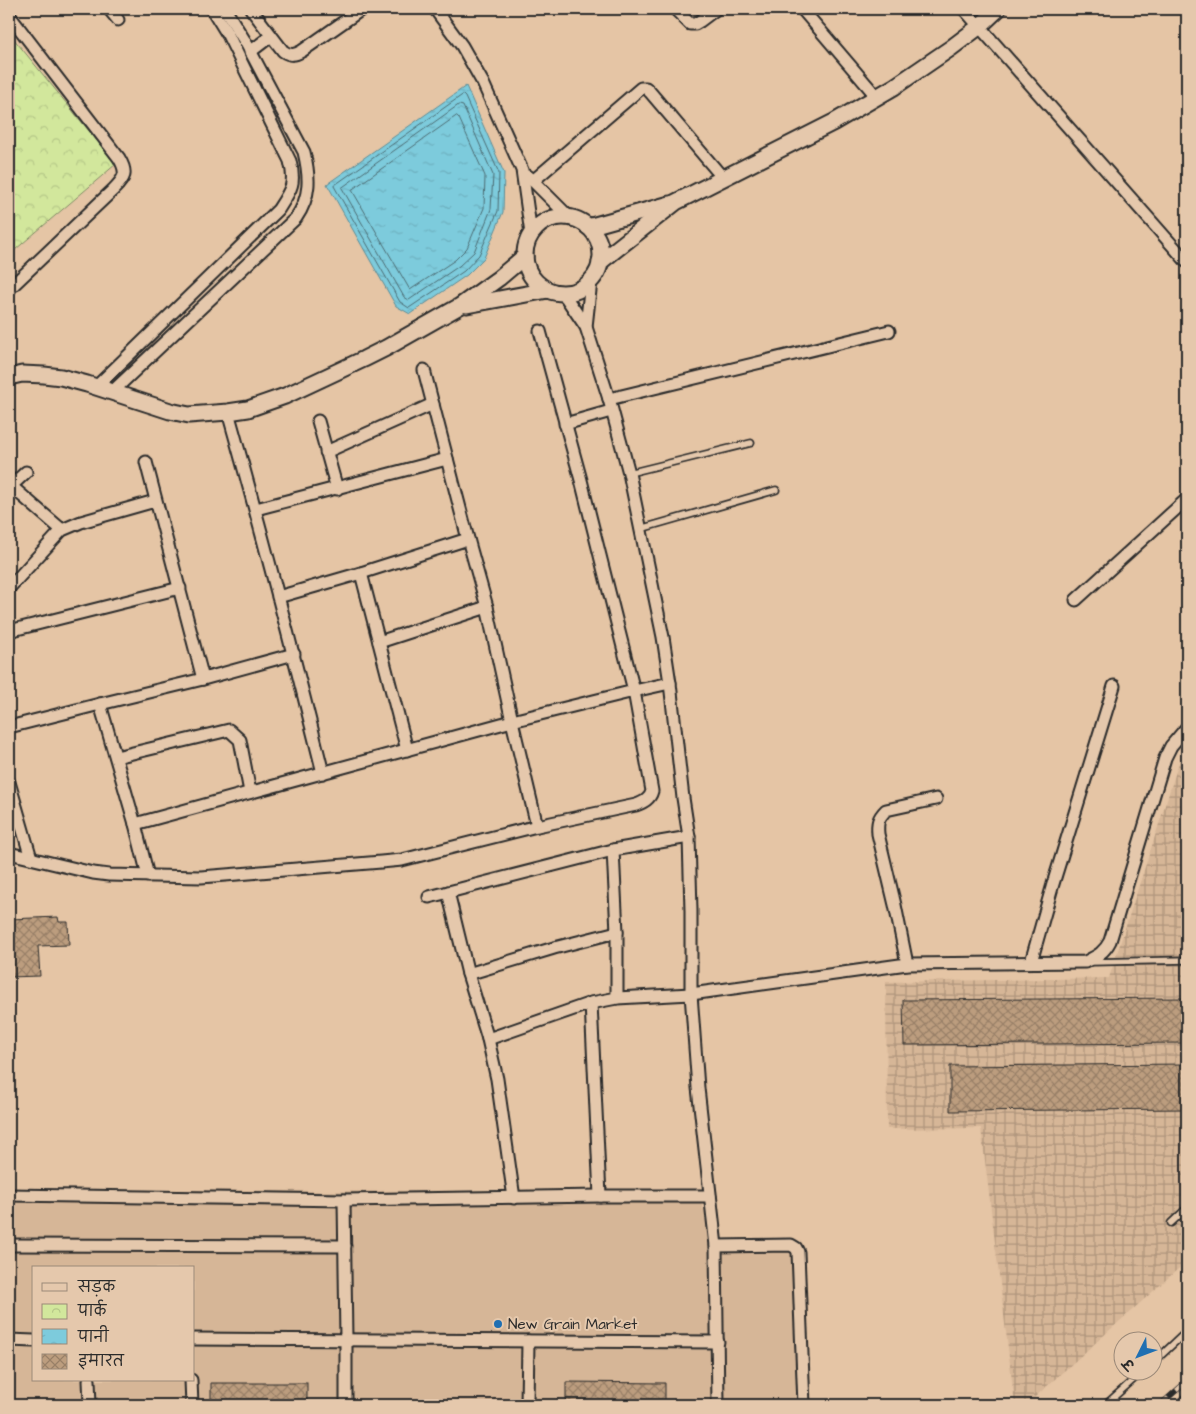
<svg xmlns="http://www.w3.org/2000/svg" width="1196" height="1414" font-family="'Architects Daughter','Playpen Sans Deva',sans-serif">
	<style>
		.built { fill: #d6b697; fill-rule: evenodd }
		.industrial { fill: url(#industrial-grid) }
		.park { fill: url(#park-crowns); stroke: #7e8964 }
		.water { fill: url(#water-ripples); stroke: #5c8b95 }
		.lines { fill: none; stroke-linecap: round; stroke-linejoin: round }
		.shore { stroke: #4c6b72; stroke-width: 1 }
		.building { fill: url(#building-cross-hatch); stroke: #2b2b2b }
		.service-casing { stroke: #2b2b2b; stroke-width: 9 }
		.minor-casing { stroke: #2b2b2b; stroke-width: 15 }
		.secondary-casing { stroke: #2b2b2b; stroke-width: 19 }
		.service { stroke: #e5c8ac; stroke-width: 5.5 }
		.minor { stroke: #e5c8ac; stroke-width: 11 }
		.secondary { stroke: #e5c8ac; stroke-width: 15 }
		.rail-casing { stroke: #2b2b2b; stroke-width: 5.5 }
		.rail { stroke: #e5c8ac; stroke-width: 4; stroke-dasharray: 11; stroke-linecap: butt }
		.poi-dot { fill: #1f6fb2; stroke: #e5c8ac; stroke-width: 2 }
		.labels { text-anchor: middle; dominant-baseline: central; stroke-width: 4; stroke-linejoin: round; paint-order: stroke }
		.poi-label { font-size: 15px; fill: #2b2b2b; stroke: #e5c8ac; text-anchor: start }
	</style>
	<defs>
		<pattern id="industrial-grid" width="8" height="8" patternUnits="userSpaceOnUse" patternTransform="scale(1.25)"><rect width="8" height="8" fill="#d6b697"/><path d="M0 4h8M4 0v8" fill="none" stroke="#ae947b"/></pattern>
		<pattern id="park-crowns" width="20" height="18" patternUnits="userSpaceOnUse" patternTransform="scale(1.25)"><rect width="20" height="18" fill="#d2e79c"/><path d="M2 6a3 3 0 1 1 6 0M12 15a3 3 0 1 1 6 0" fill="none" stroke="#b4c687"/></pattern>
		<pattern id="water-ripples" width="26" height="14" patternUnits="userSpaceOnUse" patternTransform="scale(1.25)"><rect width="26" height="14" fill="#7dcbdc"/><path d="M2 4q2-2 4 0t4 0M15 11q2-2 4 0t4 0" fill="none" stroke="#6caebd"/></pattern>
		<pattern id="building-cross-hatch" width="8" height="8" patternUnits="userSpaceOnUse" patternTransform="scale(1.25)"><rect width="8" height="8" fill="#bc9d7e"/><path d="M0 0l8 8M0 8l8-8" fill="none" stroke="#998067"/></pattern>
	</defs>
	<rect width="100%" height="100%" fill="#e5c5a5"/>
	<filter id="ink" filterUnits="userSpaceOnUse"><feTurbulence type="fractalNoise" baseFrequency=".02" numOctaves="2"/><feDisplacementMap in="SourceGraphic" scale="10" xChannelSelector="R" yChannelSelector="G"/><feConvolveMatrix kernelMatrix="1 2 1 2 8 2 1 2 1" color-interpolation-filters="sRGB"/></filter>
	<g filter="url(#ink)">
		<path class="built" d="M9 1189 341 1191 695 1190 717 1240 800 1243 805 1405H9ZM34 1268H194V1380H34Z"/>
		<path class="industrial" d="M1187 745V1261L1026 1405H1015L981 1128 887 1129 886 982 1109 978 1183 750Z"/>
		<path class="park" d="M9 33 116 164 9 255Z"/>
		<path class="water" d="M466 86 504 173 503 212 484 258 467 275 410 314 396 306 327 184Z"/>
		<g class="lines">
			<g class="shore">
				<path d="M463 95 465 97 499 173 498 211 479 255 464 271 409 308 400 302 334 186Z"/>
				<path d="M459 105 463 106 493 175 491 209 474 252 459 266 409 300 404 297 342 188Z"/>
				<path d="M457 116 459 118 485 176 484 208 467 248 455 260 410 290 352 190Z"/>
			</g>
		</g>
		<g class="building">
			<path d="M58 917 59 922H68L69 945 38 946 40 976 9 977V919Z"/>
			<path d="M1187 998V1043L904 1045 903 1000Z"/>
			<path d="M1187 1064V1109L950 1111V1066Z"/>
			<path d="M566 1382 665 1383V1405H566Z"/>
			<rect x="211" y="1383" width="96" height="22"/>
		</g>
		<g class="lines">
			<g class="service-casing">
				<g id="service">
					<path d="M629 473 751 443"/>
					<path d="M640 529 776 490"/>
					<path d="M1092 962 1187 960"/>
					<path d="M1171 1223 1187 1208"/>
					<path d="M1154 1362 1187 1331"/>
					<path d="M1105 1405 1142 1372"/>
				</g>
			</g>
			<g class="minor-casing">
				<g id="minor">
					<path d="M109 9 118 20"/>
					<path d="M251 9 283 51C290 56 295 55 302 51L362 9"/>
					<path d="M435 9 462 46 483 83 522 170 531 234"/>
					<path d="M675 9 690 24H695L700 21 716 9"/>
					<path d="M802 9 877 97"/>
					<path d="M964 9 1187 262"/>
					<path d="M9 15 119 158C128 173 125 178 113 190L9 289"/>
					<path d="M250 52 271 36"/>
					<path d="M528 176 570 218"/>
					<path d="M533 181 641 88H646L650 92 723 178"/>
					<path d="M563 293 586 327 609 399 629 473 663 637 670 683 683 798 689 837 691 911V994L698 1088 716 1246 718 1405"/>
					<path d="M586 327 591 281"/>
					<path d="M424 370 468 539 487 607 512 721 537 826"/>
					<path d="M96 387 278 210C291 190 296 184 290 161L228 35 212 9"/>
					<path d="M112 392 296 218C311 196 310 177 304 152L246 43 225 9"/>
					<path d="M609 399 889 331"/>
					<path d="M228 412C262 532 293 652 323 773"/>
					<path d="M318 421 337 489"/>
					<path d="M565 424 611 411"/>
					<path d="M326 452 433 404"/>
					<path d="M146 462 203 679"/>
					<path d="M11 486 62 530"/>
					<path d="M9 488 26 472"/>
					<path d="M256 509 447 459"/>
					<path d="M361 573 407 750"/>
					<path d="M9 588 62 530 81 522 155 501"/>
					<path d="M278 597 361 573 468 539"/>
					<path d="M1076 600 1187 499"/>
					<path d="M9 631 180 588"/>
					<path d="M379 642 487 607"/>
					<path d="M100 704 135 824 148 876"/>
					<path d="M9 727 100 704 203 679 294 654"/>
					<path d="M116 757 229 730 240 740 250 792"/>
					<path d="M9 782 31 858"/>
					<path d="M135 824 512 721 634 691 670 683"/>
					<path d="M613 850 617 932V998"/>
					<path d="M9 853 93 873 109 875 201 877 381 862 402 860 537 826 636 805C644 802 650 799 652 791L634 691 581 480 540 331"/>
					<path d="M448 892 468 974 488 1039 497 1079 514 1198"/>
					<path d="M429 897 613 850 689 837"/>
					<path d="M1031 962 1053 884 1114 686"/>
					<path d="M907 964 895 905 878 834C877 823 878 818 886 810L936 799"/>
					<path d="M468 974 554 948 617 932"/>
					<path d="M591 1003 600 1196"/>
					<path d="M488 1039 591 1003 617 998 691 994 907 964 1085 962C1097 956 1104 953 1110 941L1165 758 1171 746 1187 727"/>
					<path d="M9 1195 344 1200 600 1196H710"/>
					<path d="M344 1200 346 1339V1405"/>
					<path d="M9 1245 345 1246"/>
					<path d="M716 1246 791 1245 796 1248 798 1252 804 1405"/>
					<path d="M194 1339C368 1339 543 1341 718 1342"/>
					<path d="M9 1340 34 1341"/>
					<path d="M89 1380 90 1405"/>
					<path d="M191 1380 192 1405"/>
					<path d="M527 1405 528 1341"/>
				</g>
			</g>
			<g class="secondary-casing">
				<g id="secondary">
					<circle cx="563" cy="255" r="38"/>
					<path d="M588 227 670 204"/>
					<path d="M600 262 676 202 834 122 894 87 951 48 980 26 998 9"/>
					<path d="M467 305 548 290"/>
					<path d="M9 377 22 374 44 375 61 377 87 384 170 411 189 415 228 412 248 409 285 396 364 359 386 348 460 306 499 278 525 256"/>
				</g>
			</g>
			<use href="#service" class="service"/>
			<use href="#minor" class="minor"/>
			<use href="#secondary" class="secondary"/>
			<g class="rail-casing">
				<g id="rail">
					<path d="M1160 1405 1187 1381"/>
					<path d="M1174 1405 1187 1394"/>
				</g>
			</g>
			<use href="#rail" class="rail"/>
		</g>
	</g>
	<circle class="poi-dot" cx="498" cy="1324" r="5"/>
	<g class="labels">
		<g class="poi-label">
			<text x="508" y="1324">New Grain Market</text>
		</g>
	</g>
	<rect width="1196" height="1414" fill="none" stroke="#e5c8ac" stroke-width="30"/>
	<rect x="15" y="15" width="1166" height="1384" fill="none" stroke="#2b2b2b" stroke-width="2" filter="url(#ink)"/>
	<rect x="32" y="1266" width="162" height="115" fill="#e5c8ac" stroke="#9b8978"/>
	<rect x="42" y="1283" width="25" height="8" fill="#e5c8ac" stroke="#9b8978"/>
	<text x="78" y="1292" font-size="15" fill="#2b2b2b">सड़क</text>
	<rect x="42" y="1304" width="25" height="15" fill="url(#park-crowns)" stroke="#9b8978"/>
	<text x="78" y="1316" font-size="15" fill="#2b2b2b">पार्क</text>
	<rect x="42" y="1329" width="25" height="15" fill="url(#water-ripples)" stroke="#9b8978"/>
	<text x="78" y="1342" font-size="15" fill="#2b2b2b">पानी</text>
	<rect x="42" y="1354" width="25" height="15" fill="url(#building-cross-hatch)" stroke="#9b8978"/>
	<text x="78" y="1366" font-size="15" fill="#2b2b2b">इमारत</text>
	<g transform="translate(1138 1356) rotate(228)"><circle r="24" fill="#e5c8ac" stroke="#9b8978"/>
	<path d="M0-4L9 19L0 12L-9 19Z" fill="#1f6fb2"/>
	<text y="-8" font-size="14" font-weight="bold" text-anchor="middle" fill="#2b2b2b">उ</text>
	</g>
</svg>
